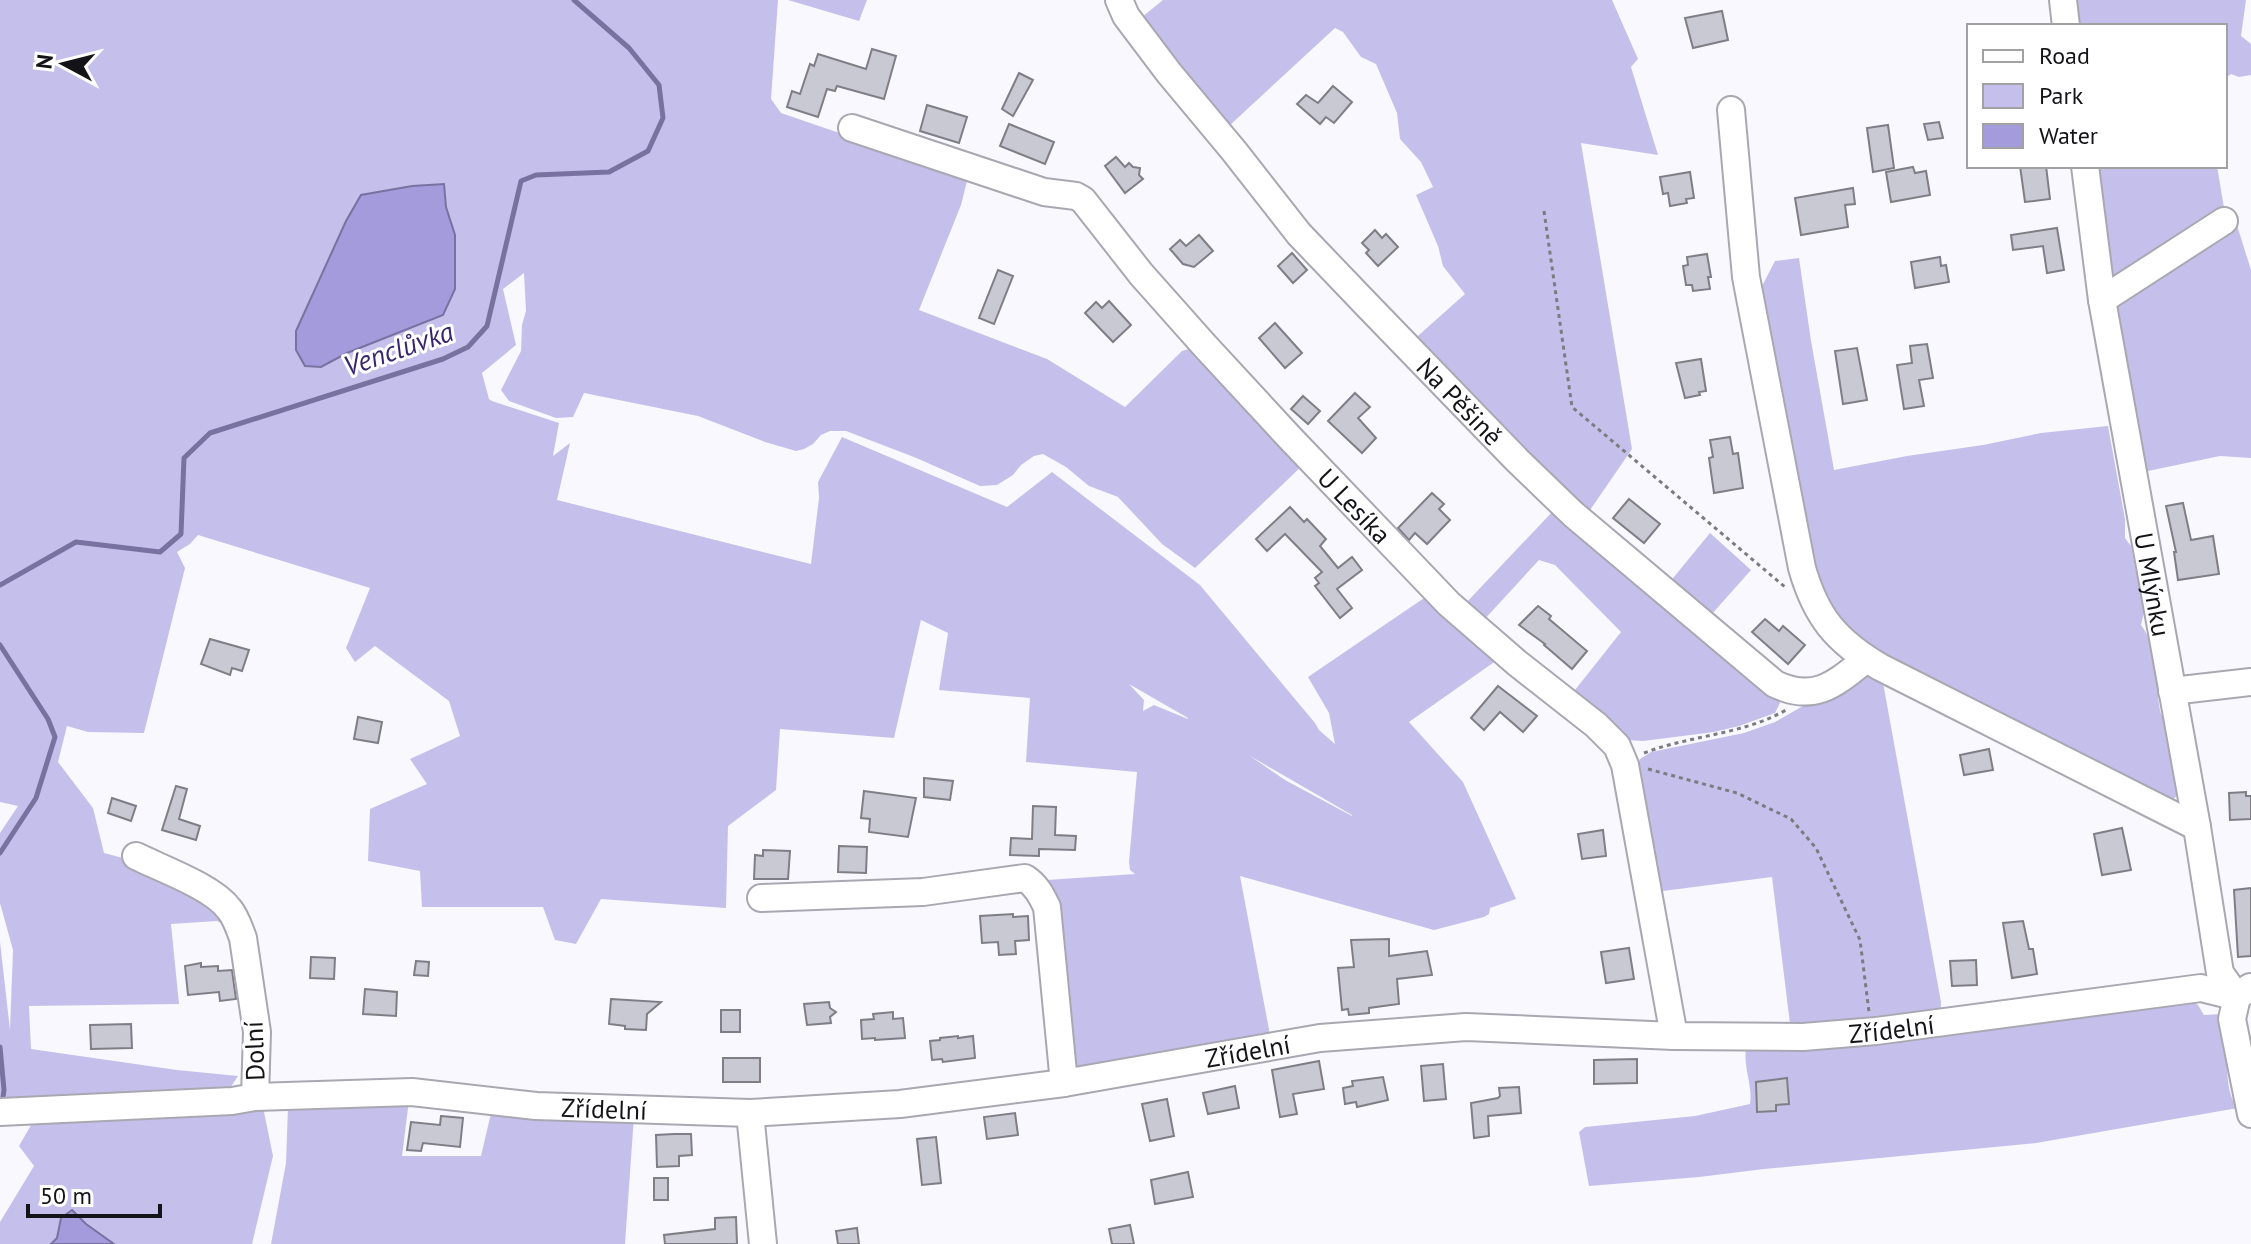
<svg xmlns="http://www.w3.org/2000/svg" width="2251" height="1244" font-family="'PT Sans',sans-serif">
	<style>
		.green { fill: #c5c0eb; fill-rule: evenodd }
		.water { fill: #a49bdc; stroke: #7972a1; stroke-width: 2 }
		.lines { fill: none; stroke-linecap: round; stroke-linejoin: round }
		.stream { stroke: #7972a1; stroke-width: 5 }
		.building { fill: #c9c9d3; stroke: #7f7e87; stroke-width: 2 }
		.minor-casing { stroke: #a9a8b2; stroke-width: 30 }
		.path { stroke: #7b7b80; stroke-width: 3; stroke-dasharray: 4 4; stroke-linecap: butt }
		.minor { stroke: #fff; stroke-width: 26 }
		.labels { text-anchor: middle; dominant-baseline: central; stroke-width: 6; stroke-linejoin: round; paint-order: stroke }
		.street-label { font-size: 26px; fill: #141317; stroke: #fff }
		.water-label { font-size: 28px; font-style: italic; fill: #382570; stroke: #fff }
	</style>
	<rect width="100%" height="100%" fill="#f8f8fe"/>
	<g class="green">
		<path d="M0 0H778L771 99 781 113 968 177 961 205 919 310 1047 359 1125 407 1182 351 1192 348 1284 451 1293 453 1304 464 1195 568 1162 544 1118 497 1089 486 1066 467 1043 454 1034 456 1021 465 1013 475 997 485 980 486 914 457 846 431H830L821 435 813 444 804 449 796 451 765 442 698 416 584 393 573 417 556 418 509 401 501 390 521 351 522 325 526 311 524 273 503 289 516 345 482 373 489 399 492 401 559 423 553 456 570 443 557 500 811 564 819 498 818 482 842 437 1007 507 1052 472 1200 585 1315 723 1319 730 1335 744 1329 713 1308 677 1430 594 1500 658 1409 722 1463 782 1516 899 1490 908 1489 914 1484 917 1434 930 1240 876 1271 1040 1073 1076 1051 898 1047 880 1135 874 1130 870 1129 862 1137 772 1026 762 1030 698 939 690 948 633 921 620 894 738 780 729 776 790 728 826 726 908 601 899 576 944 555 940 543 907H422L420 871 368 861 370 809 427 784 410 759 460 736 449 701 375 646 355 662 346 648 370 588 198 535 190 544 177 552 185 568 144 733 88 732 67 726 58 762 93 808 104 853 123 858 210 902 231 929 217 921 171 924 179 1004 29 1006 31 1049 177 1070 238 1076 221 1102 263 1107 273 1156 252 1244H0V1222L34 1166 19 1146 34 1120 17 1097H0V942L10 1030 13 950 0 903V833L18 806 0 802ZM1129 684 1188 718V719L1154 705 1143 711 1144 700ZM1250 756 1352 815V816L1285 780Z"/>
		<path d="M788 0H867L859 21Z"/>
		<path d="M1163 0H1612L1638 59 1631 67 1658 155 1581 143 1632 449 1588 513 1410 343 1465 294 1443 266 1438 246 1416 195 1433 187 1421 162 1400 139 1397 113 1376 64 1361 57 1343 32 1335 28 1229 126 1142 17Z"/>
		<path d="M2075 0H2246L2241 36 2251 44V75L2239 77 2231 74 2225 78V26H2079Z"/>
		<path d="M2095 166H2217L2225 214 2133 275 2104 282Z"/>
		<path d="M2235 219 2251 270V458L2220 456 2143 472 2112 303Z"/>
		<path d="M1799 258 1811 341 1834 470 1907 456 1983 445 2041 433 2108 426 2125 519V538L2131 546 2144 612 2141 625C2159 648 2155 683 2160 710 2161 716 2163 715 2165 721 2174 744 2175 771 2178 795L2171 801 1870 647 1832 614 1819 596 1761 288 1775 261Z"/>
		<path d="M1555 509 1778 696 1780 703 1775 713 1739 726 1714 732 1643 741 1626 740 1571 695 1621 632 1555 565 1539 560 1482 622 1464 605Z"/>
		<path d="M1710 533 1751 570 1711 615 1669 583Z"/>
		<path d="M1866 670 1882 677 1941 1002V1012L1791 1032 1772 877 1655 892 1636 768 1640 759 1651 752 1744 733 1775 722Z"/>
		<path d="M2193 1002 2198 1005 2204 1015 2222 1014C2232 1041 2220 1088 2238 1108L2036 1143 1764 1169 1699 1177 1589 1186 1579 1132 1585 1127 1695 1116 1750 1104C1753 1086 1743 1067 1746 1049Z"/>
		<path d="M409 1100 402 1156H481L492 1109 634 1116 625 1244H271L286 1163 288 1107Z"/>
	</g>
	<g class="water">
		<path d="M444 184 446 207 455 235V289L443 315 347 353 321 367 305 366 296 350V331L346 221 361 195 412 186Z"/>
		<path d="M72 1210 86 1224 114 1244H51L57 1238 61 1218Z"/>
	</g>
	<g class="lines">
		<g class="stream">
			<path d="M0 585 76 542 160 552 181 534 184 458 210 433 443 359 468 347 487 326 521 181 536 175 609 172 648 151 663 118 659 85 629 48 574 0"/>
			<path d="M0 645 48 719 55 737 36 798 0 853"/>
			<path d="M0 1047 4 1090 2 1105"/>
		</g>
	</g>
	<g class="building">
		<path d="M1722 11 1728 40 1693 48 1685 18Z"/>
		<path d="M872 49 896 56 884 99 837 86 835 91 827 89 818 117 787 107 792 91 800 94 810 64 814 66 818 54 866 69Z"/>
		<path d="M1019 73 1033 80 1013 116 1002 109Z"/>
		<path d="M1333 86 1352 102 1334 123 1326 117 1320 124 1297 104 1306 95 1318 103Z"/>
		<path d="M927 105 967 117 959 143 920 131Z"/>
		<path d="M1939 122 1943 138 1928 140 1924 124Z"/>
		<path d="M1009 124 1054 142 1045 164 1000 146Z"/>
		<path d="M1888 125 1894 168 1873 172 1867 128Z"/>
		<path d="M1116 157 1125 167 1129 163 1133 167 1140 168 1139 175 1143 179 1125 193 1105 166Z"/>
		<path d="M2020 166H2046L2050 199 2025 202Z"/>
		<path d="M1913 167 1915 173 1926 171 1930 195 1891 202 1886 172Z"/>
		<path d="M1690 172 1694 198 1686 199 1687 203 1670 206 1668 193 1663 194 1660 177Z"/>
		<path d="M1853 188 1855 204 1845 205 1848 227 1801 235 1795 198Z"/>
		<path d="M2057 228 2064 270 2047 273 2043 246 2013 250 2011 235Z"/>
		<path d="M1375 230 1382 238 1386 234 1398 247 1378 266 1366 253 1369 250 1362 243Z"/>
		<path d="M1199 235 1213 251 1194 267 1183 264 1170 249 1180 240 1186 246Z"/>
		<path d="M1292 253 1307 270 1293 283 1278 266Z"/>
		<path d="M1707 254 1711 277H1708L1710 289 1693 291 1692 285H1686L1683 266 1688 265 1687 257Z"/>
		<path d="M1940 257 1941 266 1946 265 1949 282 1915 288 1911 262Z"/>
		<path d="M998 270 1013 276 994 324 979 318Z"/>
		<path d="M1109 301 1131 325 1113 342 1085 313 1096 302 1102 308Z"/>
		<path d="M1275 323 1302 353 1285 368 1259 338Z"/>
		<path d="M1927 344 1933 378 1919 380 1924 406 1904 409 1897 365 1912 363 1910 346Z"/>
		<path d="M1857 348 1867 400 1843 404 1835 351Z"/>
		<path d="M1701 359 1706 391 1699 392 1700 395 1685 398 1676 363Z"/>
		<path d="M1355 393 1370 407 1358 418 1376 438 1362 453 1328 421Z"/>
		<path d="M1303 396 1320 411 1308 424 1291 409Z"/>
		<path d="M1730 437 1733 454 1738 453 1743 488 1714 493 1709 458 1713 457 1710 440Z"/>
		<path d="M1432 493 1444 504 1439 509 1450 520 1427 544 1415 533 1409 540 1398 528Z"/>
		<path d="M1629 499 1660 524 1644 543 1613 518Z"/>
		<path d="M2183 503 2191 540 2213 536 2219 574 2178 580 2174 552H2176L2166 506Z"/>
		<path d="M1290 507 1304 522 1307 519 1326 539 1320 546 1338 568 1352 557 1362 570 1337 589 1352 608 1340 618 1315 586 1319 583 1315 578 1322 572 1285 534 1267 551 1256 539Z"/>
		<path d="M1538 606 1551 616 1549 619 1587 651 1572 669 1544 645 1545 644 1519 625Z"/>
		<path d="M1765 619 1779 631 1783 626 1805 645 1788 664 1752 632Z"/>
		<path d="M210 639 249 650 242 671 232 668 230 675 201 664Z"/>
		<path d="M1498 686 1537 716 1523 732 1500 712 1484 730 1471 718Z"/>
		<path d="M358 717 382 722 378 743 354 739Z"/>
		<path d="M1989 749 1993 770 1964 775 1960 755Z"/>
		<path d="M924 778 953 781 950 800 924 797Z"/>
		<path d="M176 786 187 789 179 819 200 826 196 840 162 830Z"/>
		<path d="M864 791 916 798 908 837 869 832 870 819 861 818Z"/>
		<path d="M2246 792V796H2251V819L2230 820 2229 793Z"/>
		<path d="M112 798 136 806 131 821 108 813Z"/>
		<path d="M1033 806 1056 807 1055 835 1076 836 1075 850 1039 849V856L1010 855 1011 838 1032 839Z"/>
		<path d="M2122 828 2131 870 2102 875 2094 834Z"/>
		<path d="M1603 830 1606 856 1582 859 1578 834Z"/>
		<path d="M839 846 867 847 866 873 838 872Z"/>
		<path d="M763 850 790 851 788 879H754L755 855 763 856Z"/>
		<path d="M2251 888V956L2238 957 2234 890Z"/>
		<path d="M1013 914V917L1028 916 1029 940 1015 941 1016 954 999 955 998 942 982 943 980 916Z"/>
		<path d="M2023 921 2029 949H2033L2037 974 2012 978 2003 923Z"/>
		<path d="M1389 939V956L1427 951 1432 975 1397 979 1399 1004 1369 1008V1013L1349 1015 1348 1009 1342 1010 1338 968 1354 967 1351 940Z"/>
		<path d="M1629 948 1634 979 1606 983 1601 952Z"/>
		<path d="M311 957 335 958 334 979 310 978Z"/>
		<path d="M1976 960 1977 985 1952 986 1950 961Z"/>
		<path d="M416 961 429 962 428 976 414 975Z"/>
		<path d="M201 963V967L218 966V971L232 970 236 999 220 1001 219 992 188 995 185 966Z"/>
		<path d="M365 989 397 992 396 1016 363 1014Z"/>
		<path d="M611 999 661 1002 647 1014 646 1030 625 1029V1026L609 1024Z"/>
		<path d="M829 1002 830 1008 836 1012 830 1017 831 1023 807 1025 804 1004Z"/>
		<rect x="721" y="1010" width="19" height="22"/>
		<path d="M893 1012V1019L903 1018 905 1038 875 1040V1038L862 1039 861 1020 874 1019 873 1014Z"/>
		<path d="M131 1024 132 1048 91 1049 90 1025Z"/>
		<path d="M958 1036V1038L973 1036 975 1058 943 1062 942 1059 932 1060 930 1041 940 1040V1038Z"/>
		<rect x="723" y="1058" width="37" height="24"/>
		<path d="M1637 1059V1083L1594 1084V1060Z"/>
		<path d="M1319 1061 1324 1089 1293 1094 1297 1114 1280 1117 1272 1070Z"/>
		<path d="M1443 1064 1446 1099 1424 1101 1421 1066Z"/>
		<path d="M1383 1077 1388 1100 1357 1107 1356 1102 1345 1104 1343 1088 1353 1086 1352 1081Z"/>
		<path d="M1787 1078 1789 1104 1776 1105V1111L1757 1112 1756 1082Z"/>
		<path d="M1235 1086 1239 1108 1208 1114 1203 1093Z"/>
		<path d="M1519 1087 1521 1113 1488 1116 1489 1136 1474 1138 1471 1103 1498 1098 1500 1096 1499 1088Z"/>
		<path d="M1167 1099 1174 1136 1150 1141 1142 1104Z"/>
		<path d="M1015 1113 1018 1135 987 1139 984 1117Z"/>
		<path d="M441 1116 463 1118 460 1147 423 1143 421 1151 407 1150 411 1122 440 1125Z"/>
		<path d="M674 1134H691L692 1155 679 1156V1166L657 1167 656 1135Z"/>
		<path d="M936 1137 941 1183 922 1185 917 1139Z"/>
		<path d="M1188 1172 1193 1197 1155 1204 1151 1180Z"/>
		<rect x="654" y="1178" width="14" height="22"/>
		<path d="M736 1217 737 1244H665L664 1235 715 1229V1218Z"/>
		<path d="M1130 1225 1134 1244H1112L1109 1229Z"/>
		<path d="M857 1228 859 1244H838L836 1231Z"/>
	</g>
	<g class="lines">
		<g class="minor-casing">
			<g id="minor">
				<path id="s1" d="M1119 0 1126 16 1169 73 1234 151 1299 234 1367 305 1517 460 1573 514 1775 684C1815 703 1835 684 1866 659"/>
				<path d="M2063 0 2066 26"/>
				<path d="M1731 110 1746 277 1802 568C1816 617 1836 641 1880 667L2197 827"/>
				<path id="s2" d="M852 128 1044 192 1076 196 1083 200 1141 274 1205 346 1291 439 1449 604 1517 663 1596 725 1617 746 1625 765 1629 787 1674 1036"/>
				<path id="s3" d="M2085 166 2102 300 2197 827 2220 973 2237 997"/>
				<path d="M2102 300 2224 221"/>
				<path d="M2172 691 2251 682"/>
				<path d="M761 898 923 892 1025 878C1037 886 1041 895 1047 907L1064 1083"/>
				<path d="M2250 987 2237 997 2232 1019 2251 1114"/>
				<path id="s4" d="M255 1097 412 1092 536 1106 750 1113 900 1104 1064 1083 1320 1038 1466 1027 1674 1036 1803 1037 1876 1031 2201 988 2237 997"/>
				<path d="M0 1112 232 1101 255 1097 257 1032 243 938C239 928 236 917 229 909 213 887 162 869 136 856"/>
				<path d="M750 1113 763 1244"/>
			</g>
		</g>
		<g class="path">
			<path d="M1544 211 1572 407 1785 587"/>
			<path d="M1644 753C1691 735 1742 735 1786 710"/>
			<path d="M1648 769 1737 793 1791 819 1816 848 1860 940 1869 1012"/>
		</g>
		<use href="#minor" class="minor"/>
	</g>
	<g class="labels">
		<g class="street-label">
			<text stroke="none"><textPath href="#s1" startOffset="528">Na Pěšině</textPath></text>
			<text stroke="none"><textPath href="#s2" startOffset="652">U Lesíka</textPath></text>
			<text stroke="none"><textPath href="#s3" startOffset="424">U Mlýnku</textPath></text>
			<text stroke="none"><textPath href="#s4" startOffset="1644">Zřídelní</textPath></text>
			<text transform="translate(254 1051) rotate(-92)">Dolní</text>
			<text stroke="none"><textPath href="#s4" startOffset="998">Zřídelní</textPath></text>
			<text stroke="none"><textPath href="#s4" startOffset="350">Zřídelní</textPath></text>
		</g>
		<g class="water-label">
			<text transform="translate(398 348) rotate(-19)">Venclůvka</text>
		</g>
	</g>
	<rect x="1967" y="24" width="260" height="144" fill="#ffffff" stroke="#a1a1a2" stroke-width="2"/>
	<rect x="1983" y="50" width="40" height="12" fill="#ffffff" stroke="#a1a1a2" stroke-width="2"/>
	<text x="2039" y="64" font-size="24" fill="#141317">Road</text>
	<rect x="1983" y="84" width="40" height="24" fill="#c5c0eb" stroke="#a1a1a2" stroke-width="2"/>
	<text x="2039" y="104" font-size="24" fill="#141317">Park</text>
	<rect x="1983" y="124" width="40" height="24" fill="#a49bdc" stroke="#a1a1a2" stroke-width="2"/>
	<text x="2039" y="144" font-size="24" fill="#141317">Water</text>
	<g transform="translate(64 64) rotate(277)" stroke="#ffffff" stroke-width="6" paint-order="stroke">
	<path d="M0-6L14 30L0 20L-14 30Z" fill="#141317"/>
	<text y="-12" font-size="22" font-weight="bold" text-anchor="middle" fill="#141317">N</text>
	</g>
	<path d="M28 1204v12h132v-12" fill="none" stroke="#141317" stroke-width="4"/>
	<text x="40" y="1204" font-size="24" fill="#141317" stroke="#ffffff" stroke-width="6" paint-order="stroke">50 m</text>
</svg>
